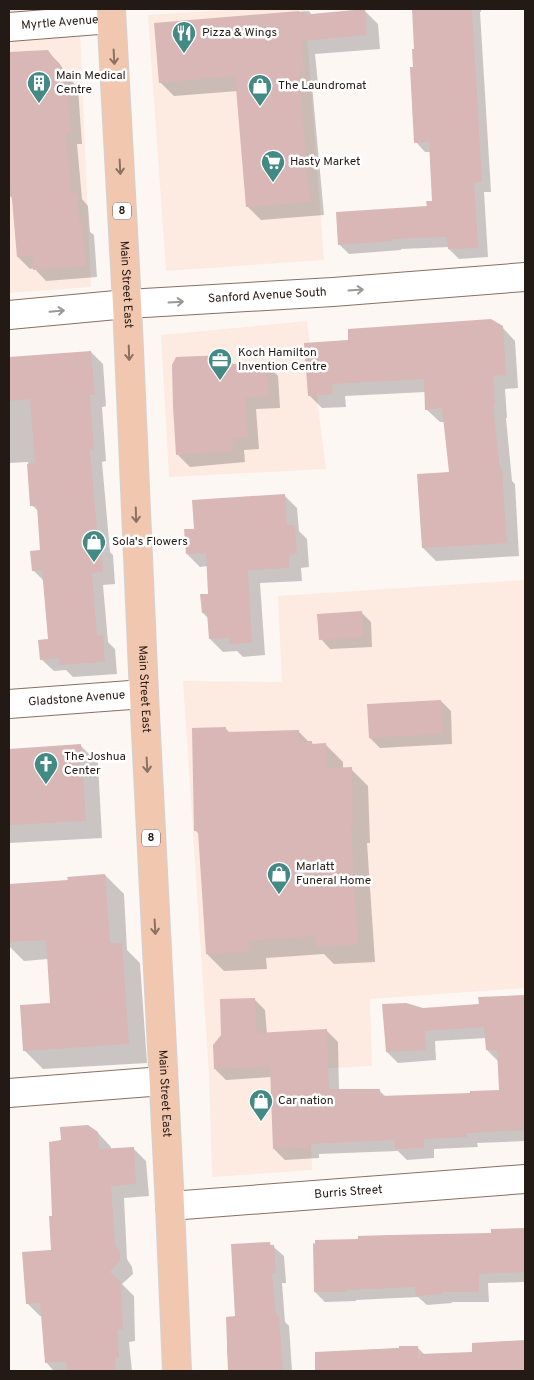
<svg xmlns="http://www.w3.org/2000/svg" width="534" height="1380" viewBox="0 0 534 1380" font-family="Overpass,sans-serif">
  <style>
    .commercial { fill: #fdeae1 }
    .shadow { fill: #0003 }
    .building { fill: #d8b7b6 }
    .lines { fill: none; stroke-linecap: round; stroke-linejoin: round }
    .minor-casing { stroke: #896f63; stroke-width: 30 }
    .major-casing { stroke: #d3d1d0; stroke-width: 30 }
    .minor { stroke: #fff; stroke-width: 28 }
    .major { stroke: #f1c8af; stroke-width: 28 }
    .oneway { stroke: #8a7162 }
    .oneway2 { stroke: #9c9896 }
    .labels { text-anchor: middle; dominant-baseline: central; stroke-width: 5; stroke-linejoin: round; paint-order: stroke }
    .shield { fill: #fff; stroke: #665f5b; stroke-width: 1 }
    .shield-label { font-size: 11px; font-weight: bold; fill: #241a15 }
    .street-label { font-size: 12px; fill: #241a15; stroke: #fff }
    .poi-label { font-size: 12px; fill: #241a15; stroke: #fff; text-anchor: start }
  </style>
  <rect width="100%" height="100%" fill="#fdf7f4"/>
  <!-- commercial -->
  <path class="commercial" d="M 9,9 L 79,9 L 91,287 L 9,293 Z
    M 240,9 L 305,9 L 324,260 L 166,271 L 148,15 Z
    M 307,321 L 326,469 L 169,477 L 161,335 Z
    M 525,580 L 525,988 L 370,999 L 372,1066 L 309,1069 L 312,1170 L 212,1177 L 209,1074 L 183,681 L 282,682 L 278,596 Z"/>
  <!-- shadow -->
  <path class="shadow" d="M 414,9 L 481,9 L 481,12 L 480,12 L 491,192 L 484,192 L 488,257 L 459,259 L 449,249 L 449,247 L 401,249 L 401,250 L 349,254 L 339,244 L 428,207 L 433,202 L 430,152 L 425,152 L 416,142 L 415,51 Z
    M 364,10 L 378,24 L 380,49 L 315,54 L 318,84 L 312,85 L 324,215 L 261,220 L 247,206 L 238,91 L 174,96 L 160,82 L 155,24 L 309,11 L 312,15 Z
    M 47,51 L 59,63 L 78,89 L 82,144 L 77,144 L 82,199 L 88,206 L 90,232 L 94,235 L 97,277 L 46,281 L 34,268 L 30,269 L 18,257 L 14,200 L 9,195 L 9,53 Z
    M 502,327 L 515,341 L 518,388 L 505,389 L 507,418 L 506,418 L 512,481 L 515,484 L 519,556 L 436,561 L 423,548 L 450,473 L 445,422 L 440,422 L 426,409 L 426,392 L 345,396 L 346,407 L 322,408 L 309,395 L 305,344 Z
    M 91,352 L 103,364 L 106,406 L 102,407 L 106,461 L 102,462 L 110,552 L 113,555 L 115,584 L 103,585 L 108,642 L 115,649 L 117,674 L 73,677 L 66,670 L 54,671 L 41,659 L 49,640 L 44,581 L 33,570 L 42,551 L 39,512 L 32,505 L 28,462 L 9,463 L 9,358 Z
    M 266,364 L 278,376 L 280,408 L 256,409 L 259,449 L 244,450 L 245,462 L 190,467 L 178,455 L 233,365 Z
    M 284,495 L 297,508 L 299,531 L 307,539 L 309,567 L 301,568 L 302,581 L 260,583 L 265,655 L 243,657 L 237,651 L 223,652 L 210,639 L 209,619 L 203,613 L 210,595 L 208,566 L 200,567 L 187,554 L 195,530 Z
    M 361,612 L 371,622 L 372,647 L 330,649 L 321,639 Z
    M 441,701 L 451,711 L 452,744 L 380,748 L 370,738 Z
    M 225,728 L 230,733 L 299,732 L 309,742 L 311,742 L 314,745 L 326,745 L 343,762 L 343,769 L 351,769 L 368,786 L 370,843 L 367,843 L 375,962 L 334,964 L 324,954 L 266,958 L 267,969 L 224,971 L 207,954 L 200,835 L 195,830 Z
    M 81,746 L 98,763 L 102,838 L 9,843 L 9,750 Z
    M 105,875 L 124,894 L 127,950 L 140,963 L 147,1063 L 43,1069 L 24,1050 L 51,1004 L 48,959 L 24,961 L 9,946 L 9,885 L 69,881 Z
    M 525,996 L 525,1141 L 477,1143 L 478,1147 L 434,1149 L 434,1158 L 407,1160 L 398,1151 L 319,1154 L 319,1158 L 285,1160 L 274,1149 L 271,1077 L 226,1080 L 215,1069 L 254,999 L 265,1010 L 267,1034 L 327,1031 L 338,1042 L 339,1090 L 379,1090 L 386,1097 L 472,1094 L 501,1091 L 498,1061 L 487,1050 L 486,1038 L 435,1041 L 436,1060 L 398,1063 L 387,1052 L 423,1009 L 480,1006 L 480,998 Z
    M 98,1133 L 111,1147 L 111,1150 L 133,1148 L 146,1161 L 149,1196 L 124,1198 L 127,1259 L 132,1267 L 133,1274 L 122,1284 L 134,1296 L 135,1341 L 129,1342 L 132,1371 L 53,1371 L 52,1369 L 46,1362 L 42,1316 L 40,1316 L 27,1303 L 52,1251 L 53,1217 Z
    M 525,1230 L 525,1282 L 488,1283 L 489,1302 L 452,1302 L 452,1303 L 427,1305 L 418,1297 L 356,1300 L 356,1301 L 325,1302 L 315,1292 L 492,1234 L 492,1231 Z
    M 269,1243 L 284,1256 L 286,1283 L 282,1283 L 285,1322 L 289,1326 L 292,1371 L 229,1371 L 227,1348 L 237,1317 Z
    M 417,1347 L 425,1355 L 525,1350 L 525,1371 L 317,1371 L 316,1353 Z"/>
  <!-- building -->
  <path class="building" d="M 365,9 L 367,35 L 302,41 L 304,71 L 299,71 L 310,202 L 246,207 L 235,76 L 159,83 L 154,23 L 299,11 L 300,15 Z
    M 412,9 L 472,9 L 482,182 L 474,183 L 478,248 L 448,249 L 447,237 L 392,239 L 392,241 L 338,245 L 336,212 L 427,206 L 426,201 L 432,201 L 429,142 L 414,143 L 410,67 L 413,67 L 412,49 L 414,49 Z
    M 48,50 L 66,76 L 71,133 L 66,133 L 71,193 L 77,193 L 79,222 L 82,222 L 86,266 L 33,270 L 32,256 L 17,257 L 11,188 L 9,188 L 9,52 Z
    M 491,319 L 503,326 L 506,375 L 493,376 L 495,405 L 493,405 L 500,469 L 502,469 L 507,543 L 422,548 L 417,474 L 449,472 L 442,408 L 425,410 L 424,379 L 332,384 L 333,394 L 308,396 L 304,343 L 348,340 L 348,329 Z
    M 91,351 L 95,395 L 90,395 L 94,450 L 90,450 L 98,542 L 101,542 L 103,572 L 92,573 L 97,636 L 103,635 L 105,662 L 59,665 L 59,658 L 40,660 L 38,640 L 48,639 L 42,570 L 32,571 L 30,551 L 40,550 L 37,506 L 30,506 L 27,464 L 35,463 L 30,399 L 9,401 L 9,357 Z
    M 224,355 L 233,364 L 267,363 L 269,396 L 245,398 L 248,437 L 233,439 L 233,451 L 176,455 L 173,406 L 172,365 L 176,357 Z
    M 285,494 L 287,525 L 295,525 L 297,554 L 289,555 L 289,568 L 248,570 L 252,643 L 229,644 L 229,638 L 209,639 L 207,613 L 202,613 L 200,594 L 208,594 L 206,553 L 186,554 L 184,529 L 194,529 L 192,500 Z
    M 362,611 L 363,637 L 319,640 L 317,614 Z
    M 441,700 L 443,734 L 369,738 L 367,704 Z
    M 226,727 L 226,732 L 299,730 L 299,741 L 312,741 L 312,744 L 326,743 L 327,768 L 352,767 L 353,826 L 351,826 L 358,945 L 316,947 L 315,936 L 249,941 L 250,952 L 206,954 L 198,831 L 194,831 L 192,728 Z
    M 81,744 L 86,821 L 9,825 L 9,749 Z
    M 105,874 L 110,943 L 122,943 L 129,1044 L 23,1051 L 20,1005 L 50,1003 L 46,940 L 9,942 L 9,884 L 68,880 L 67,877 Z
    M 525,995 L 525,1130 L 467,1133 L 467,1137 L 424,1139 L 424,1148 L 395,1149 L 394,1140 L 309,1144 L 309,1148 L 273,1149 L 270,1067 L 214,1069 L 213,1045 L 221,1035 L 220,999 L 255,998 L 257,1033 L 327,1029 L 329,1089 L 380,1089 L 380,1096 L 470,1093 L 470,1091 L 499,1090 L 497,1050 L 486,1050 L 484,1027 L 425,1031 L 426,1050 L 386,1052 L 382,1004 L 406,1003 L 423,1008 L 479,1004 L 478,997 Z
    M 88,1125 L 98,1132 L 99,1149 L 134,1147 L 136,1184 L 111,1186 L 115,1245 L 120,1253 L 120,1261 L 110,1272 L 121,1282 L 123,1329 L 117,1329 L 119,1357 L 115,1358 L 116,1371 L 67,1371 L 66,1361 L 45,1363 L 40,1303 L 26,1304 L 22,1252 L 51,1250 L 49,1216 L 52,1216 L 49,1142 L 61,1140 L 60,1127 Z
    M 525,1228 L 525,1272 L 479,1274 L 479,1292 L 442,1292 L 442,1294 L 416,1296 L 415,1287 L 346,1290 L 346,1292 L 314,1292 L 313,1243 L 315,1244 L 315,1240 L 358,1239 L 358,1236 L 390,1235 L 491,1233 L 491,1229 Z
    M 270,1242 L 270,1245 L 274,1245 L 276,1273 L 272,1274 L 276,1315 L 279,1315 L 283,1371 L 228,1371 L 226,1317 L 235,1316 L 231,1244 Z
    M 525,1340 L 525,1371 L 420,1371 L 420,1354 L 472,1352 L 472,1343 Z
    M 399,1346 L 418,1346 L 420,1371 L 315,1371 L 315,1352 L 399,1348 Z"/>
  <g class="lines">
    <!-- minor casing -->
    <g class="minor-casing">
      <g id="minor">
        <path id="s1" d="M 9,27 L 111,19"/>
        <path id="s2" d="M 9,315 L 127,304 L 333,292 L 525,277"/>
        <path id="s3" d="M 9,704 L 144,694"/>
        <path d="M 9,1093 L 163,1081"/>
        <path id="s4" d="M 170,1206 L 525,1179"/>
      </g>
    </g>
    <!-- major casing -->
    <g class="major-casing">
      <g id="major">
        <path id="s5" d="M 111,9 L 127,304 L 144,694 L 170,1206 L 177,1371"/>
      </g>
    </g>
    <!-- minor -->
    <use href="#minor" class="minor"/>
    <!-- major -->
    <use href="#major" class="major"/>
  </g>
  <!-- one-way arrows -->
  <defs><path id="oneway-shaft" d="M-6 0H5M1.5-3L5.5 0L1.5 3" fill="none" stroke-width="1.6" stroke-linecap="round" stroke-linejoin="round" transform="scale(1.25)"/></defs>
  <g class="oneway">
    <use href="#oneway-shaft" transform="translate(114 57) rotate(87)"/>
    <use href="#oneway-shaft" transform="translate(120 167) rotate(87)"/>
    <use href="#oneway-shaft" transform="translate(129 353) rotate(88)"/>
    <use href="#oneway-shaft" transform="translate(136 515) rotate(88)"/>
    <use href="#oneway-shaft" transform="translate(147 765) rotate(87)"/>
    <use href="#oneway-shaft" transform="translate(155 927) rotate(87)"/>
  </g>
  <g class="oneway2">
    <use href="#oneway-shaft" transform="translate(356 290) rotate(-4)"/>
    <use href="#oneway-shaft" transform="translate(176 302) rotate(-3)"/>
    <use href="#oneway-shaft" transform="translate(57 311) rotate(-5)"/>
  </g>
  <!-- icons -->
  <defs>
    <g id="restaurant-pin" transform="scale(1.25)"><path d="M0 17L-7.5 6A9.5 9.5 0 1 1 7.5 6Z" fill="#438a85" stroke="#fff"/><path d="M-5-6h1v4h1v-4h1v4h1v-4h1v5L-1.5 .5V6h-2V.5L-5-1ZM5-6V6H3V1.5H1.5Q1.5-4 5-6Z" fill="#fff"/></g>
    <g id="building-pin" transform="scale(1.25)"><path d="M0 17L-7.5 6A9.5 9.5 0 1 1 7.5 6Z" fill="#438a85" stroke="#fff"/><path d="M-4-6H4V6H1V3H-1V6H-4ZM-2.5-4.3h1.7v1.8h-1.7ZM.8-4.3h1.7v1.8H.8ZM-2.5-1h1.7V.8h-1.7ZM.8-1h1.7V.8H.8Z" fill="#fff"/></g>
    <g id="shop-pin" transform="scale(1.25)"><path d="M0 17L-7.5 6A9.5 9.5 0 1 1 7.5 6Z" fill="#438a85" stroke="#fff"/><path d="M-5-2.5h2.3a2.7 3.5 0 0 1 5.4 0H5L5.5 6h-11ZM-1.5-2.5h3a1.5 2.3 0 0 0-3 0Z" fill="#fff"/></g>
    <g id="supermarket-pin" transform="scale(1.25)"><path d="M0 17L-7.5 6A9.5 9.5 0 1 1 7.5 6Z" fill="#438a85" stroke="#fff"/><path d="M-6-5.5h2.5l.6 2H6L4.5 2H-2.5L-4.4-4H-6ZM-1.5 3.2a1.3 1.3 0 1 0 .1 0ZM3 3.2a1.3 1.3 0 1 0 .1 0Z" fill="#fff"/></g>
    <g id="office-pin" transform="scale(1.25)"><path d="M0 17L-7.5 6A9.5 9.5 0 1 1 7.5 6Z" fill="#438a85" stroke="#fff"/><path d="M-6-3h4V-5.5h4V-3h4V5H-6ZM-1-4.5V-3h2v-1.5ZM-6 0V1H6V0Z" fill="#fff"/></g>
    <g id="church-pin" transform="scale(1.25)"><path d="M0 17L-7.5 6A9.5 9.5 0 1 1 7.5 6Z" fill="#438a85" stroke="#fff"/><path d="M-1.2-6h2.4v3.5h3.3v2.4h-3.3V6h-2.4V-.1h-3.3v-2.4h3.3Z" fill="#fff"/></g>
  </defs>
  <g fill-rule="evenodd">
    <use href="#restaurant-pin" x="184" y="33"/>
    <use href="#building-pin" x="39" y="83"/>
    <use href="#shop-pin" x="260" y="86"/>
    <use href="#supermarket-pin" x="273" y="162"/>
    <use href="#office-pin" x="220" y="360"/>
    <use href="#shop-pin" x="94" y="542"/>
    <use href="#church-pin" x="46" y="764"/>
    <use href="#shop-pin" x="279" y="874"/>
    <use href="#shop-pin" x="261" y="1101"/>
  </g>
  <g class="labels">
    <!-- shield labels -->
    <g class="shield">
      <rect x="113" y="202.5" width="18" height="17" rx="4"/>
      <rect x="142" y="829.5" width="18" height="17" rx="4"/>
    </g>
    <g class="shield-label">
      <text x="122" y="211">8</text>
      <text x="151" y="838">8</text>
    </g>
    <!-- street labels -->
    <g class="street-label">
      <text stroke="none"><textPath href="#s1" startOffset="51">Myrtle Avenue</textPath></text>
      <text stroke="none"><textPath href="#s5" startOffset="276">Main Street East</textPath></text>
      <text stroke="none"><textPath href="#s2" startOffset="259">Sanford Avenue South</textPath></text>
      <text stroke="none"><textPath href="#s5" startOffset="681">Main Street East</textPath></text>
      <text stroke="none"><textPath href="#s3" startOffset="68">Gladstone Avenue</textPath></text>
      <text stroke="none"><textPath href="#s5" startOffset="1086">Main Street East</textPath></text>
      <text stroke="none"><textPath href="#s4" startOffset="179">Burris Street</textPath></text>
    </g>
    <!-- poi labels -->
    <g class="poi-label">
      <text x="202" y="33">Pizza &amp; Wings</text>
      <text x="56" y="76">Main Medical<tspan x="56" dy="14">Centre</tspan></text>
      <text x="278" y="86">The Laundromat</text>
      <text x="290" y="162">Hasty Market</text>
      <text x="238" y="353">Koch Hamilton<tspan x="238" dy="14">Invention Centre</tspan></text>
      <text x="112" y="542">Sola's Flowers</text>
      <text x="64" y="757">The Joshua<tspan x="64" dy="14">Center</tspan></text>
      <text x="296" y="867">Marlatt<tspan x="296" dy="14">Funeral Home</tspan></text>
      <text x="278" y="1101">Car nation</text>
    </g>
  </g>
  <!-- border -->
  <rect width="534" height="1380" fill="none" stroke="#241a15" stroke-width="20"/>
</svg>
